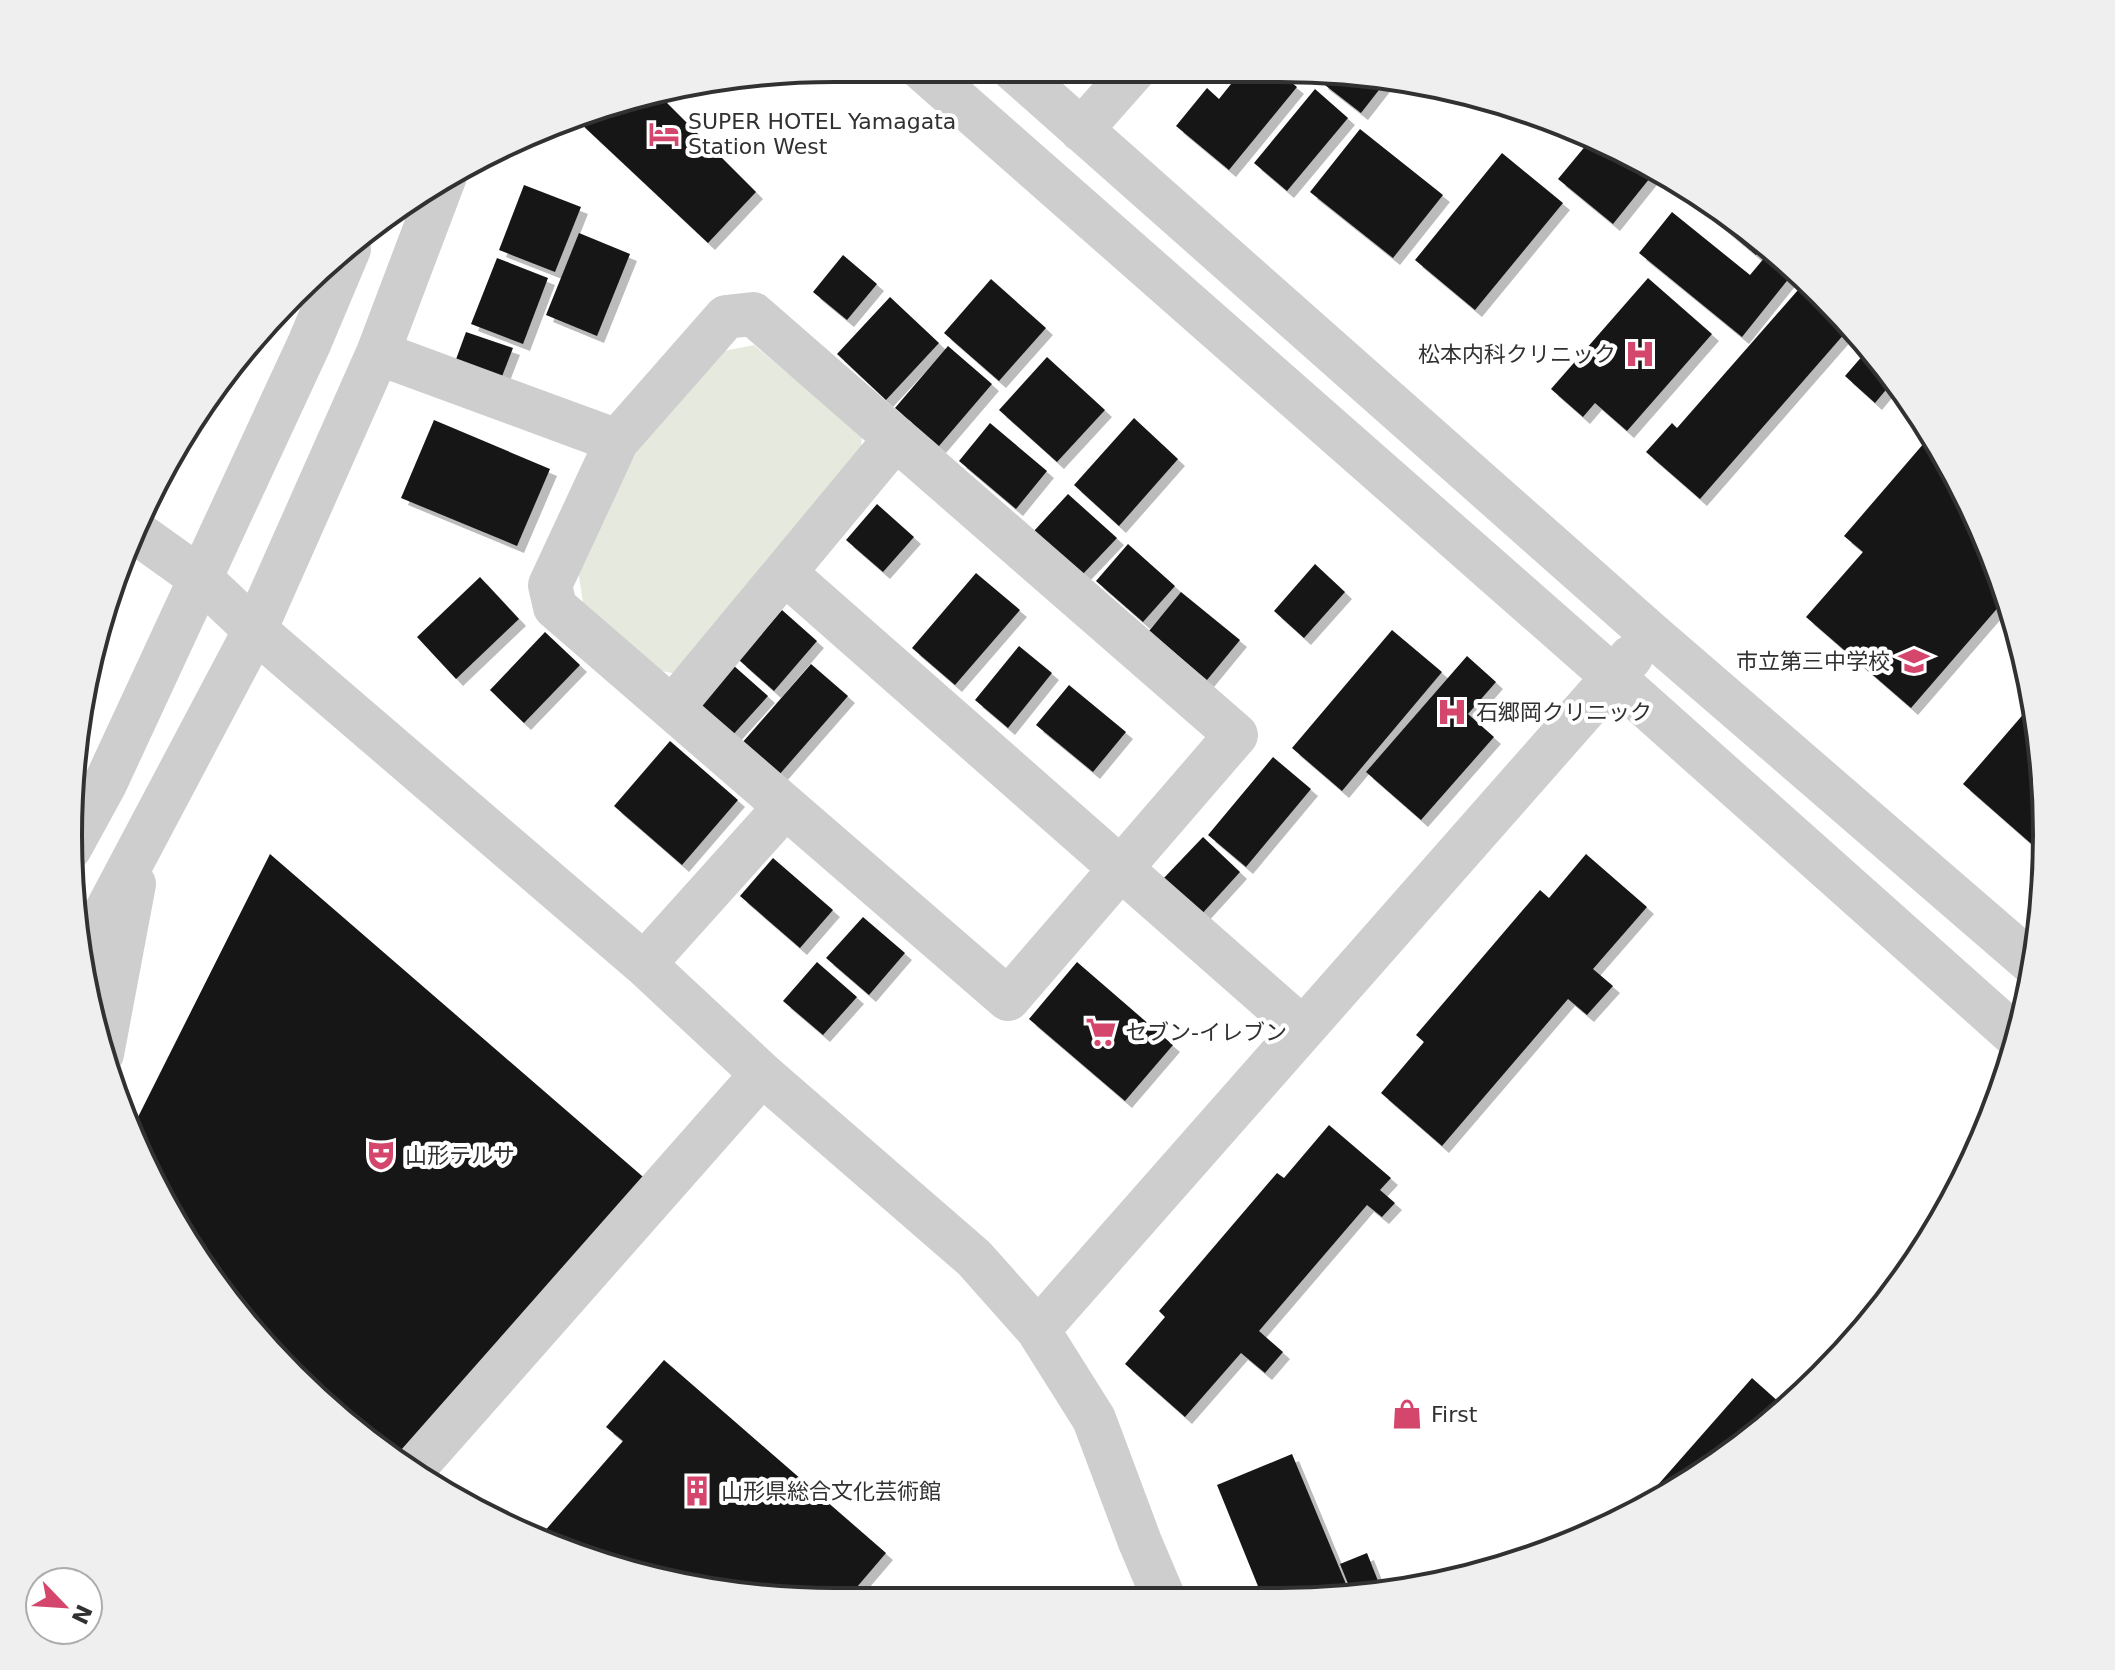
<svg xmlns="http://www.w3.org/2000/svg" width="2115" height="1670" viewBox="0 0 2115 1670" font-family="'DejaVu Sans','Noto Sans JP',sans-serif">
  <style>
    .green { fill: #e6e9dd }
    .building { fill: #181818; filter: url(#shadow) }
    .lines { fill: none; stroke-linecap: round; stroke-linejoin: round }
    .minor { stroke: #cecece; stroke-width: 44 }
    .labels { text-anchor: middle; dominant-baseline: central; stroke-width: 8; stroke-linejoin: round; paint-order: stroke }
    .poi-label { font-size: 22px; fill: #313131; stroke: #fff; text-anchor: start }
    .rim { fill: none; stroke: #313131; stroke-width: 4 }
  </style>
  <defs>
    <filter id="shadow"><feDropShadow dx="7" dy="7" stdDeviation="0" flood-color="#0004"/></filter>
  </defs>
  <rect width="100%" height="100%" fill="#fff"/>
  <!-- green -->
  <path class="green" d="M 754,345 L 862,436 L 860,463 L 683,675 L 656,670 L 584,609 L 578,570 L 637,451 L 724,351 Z"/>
  <!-- building -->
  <path class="building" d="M 1243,69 L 1275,69 L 1297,87 L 1229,170 L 1176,126 L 1207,88 L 1219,99 Z
    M 1331,70 L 1386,81 L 1361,113 L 1321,82 Z
    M 1315,89 L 1348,118 L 1287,191 L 1254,163 Z
    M 656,92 L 756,192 L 708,243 L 578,121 L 581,117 L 636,94 Z
    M 1360,129 L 1443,195 L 1393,258 L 1310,192 Z
    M 1592,138 L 1658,168 L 1613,224 L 1558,179 Z
    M 1502,153 L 1563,203 L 1475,310 L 1415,260 Z
    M 524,185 L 581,207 L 555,272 L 499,250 Z
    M 1715,208 L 1766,244 L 1756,255 L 1708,215 Z
    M 1672,212 L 1750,275 L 1765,257 L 1790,277 L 1742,337 L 1639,253 Z
    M 579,233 L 630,254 L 597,336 L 546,315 Z
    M 843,255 L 877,284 L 847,320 L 813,292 Z
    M 497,258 L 548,278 L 523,344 L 471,324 Z
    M 1648,278 L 1712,334 L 1627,431 L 1595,403 L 1583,417 L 1551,389 Z
    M 991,279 L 1046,328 L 999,381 L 944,333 Z
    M 1805,282 L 1846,332 L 1700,499 L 1646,452 L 1672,423 L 1677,428 Z
    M 890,297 L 939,343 L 886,400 L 837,354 Z
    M 466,332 L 513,348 L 501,379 L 455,362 Z
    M 948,346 L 992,384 L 939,446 L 895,408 Z
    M 1864,354 L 1890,385 L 1875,403 L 1845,376 Z
    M 1047,357 L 1105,410 L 1057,462 L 999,410 Z
    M 1134,418 L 1178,459 L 1119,526 L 1074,485 Z
    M 434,420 L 550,469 L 517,546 L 401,498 Z
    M 990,423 L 1047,471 L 1016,509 L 959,461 Z
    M 1931,435 L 1944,451 L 2008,596 L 1911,708 L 1806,617 L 1863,552 L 1844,536 Z
    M 1068,494 L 1117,538 L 1082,575 L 1034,531 Z
    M 877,504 L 914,537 L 883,572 L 846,540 Z
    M 1128,544 L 1175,586 L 1143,622 L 1096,581 Z
    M 1315,564 L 1345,592 L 1304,638 L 1274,611 Z
    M 976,573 L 1020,610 L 955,685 L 912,648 Z
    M 480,577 L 519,619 L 456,679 L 417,637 Z
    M 1181,592 L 1240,640 L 1207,680 L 1149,631 Z
    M 782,610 L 817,641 L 774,691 L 739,660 Z
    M 1392,630 L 1442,672 L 1342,791 L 1292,748 Z
    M 545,632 L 580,665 L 524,723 L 490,690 Z
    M 1019,646 L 1052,673 L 1008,728 L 975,700 Z
    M 1467,656 L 1496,682 L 1468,714 L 1494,737 L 1421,820 L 1366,772 Z
    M 811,664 L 848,696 L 779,775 L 742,743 Z
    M 733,665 L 768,696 L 730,738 L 696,706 Z
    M 1069,685 L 1126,732 L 1093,772 L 1036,725 Z
    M 2033,703 L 2040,734 L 2044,855 L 1963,784 Z
    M 670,741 L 738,800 L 682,865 L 614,806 Z
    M 1273,757 L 1311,789 L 1246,867 L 1208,835 Z
    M 1203,837 L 1240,872 L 1200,916 L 1162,880 Z
    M 270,854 L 649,1182 L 403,1468 L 259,1341 L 171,1219 L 133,1127 Z
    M 1586,854 L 1647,907 L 1593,969 L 1613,986 L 1587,1015 L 1568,999 L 1442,1146 L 1381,1093 L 1424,1042 L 1416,1035 L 1540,890 L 1549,898 Z
    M 773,858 L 833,910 L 800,948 L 740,896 Z
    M 863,917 L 905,953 L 869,995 L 826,958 Z
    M 817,962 L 857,997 L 823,1035 L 783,1001 Z
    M 1077,962 L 1173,1045 L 1125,1101 L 1029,1019 Z
    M 1329,1125 L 1391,1178 L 1380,1190 L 1395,1203 L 1382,1217 L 1367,1205 L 1259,1331 L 1283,1352 L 1265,1373 L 1241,1353 L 1185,1417 L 1125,1364 L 1165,1317 L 1159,1311 L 1277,1173 L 1284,1178 Z
    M 664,1360 L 886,1553 L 857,1587 L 874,1602 L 835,1602 L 686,1587 L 536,1541 L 623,1441 L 606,1427 Z
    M 1752,1378 L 1788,1410 L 1664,1499 L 1634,1512 Z
    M 1292,1454 L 1351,1596 L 1331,1600 L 1264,1601 L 1217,1485 Z
    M 1367,1553 L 1380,1586 L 1353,1596 L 1340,1564 Z"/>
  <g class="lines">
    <!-- minor -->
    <path class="minor" d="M 921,68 L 1612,676 L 2019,1039
      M 1013,69 L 1651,634 L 2032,963
      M 1081,130 L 1135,69
      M 378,353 L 617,441 L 550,585 L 555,607 L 1008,999 L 1236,735 L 753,314 L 726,317 L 617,441
      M 137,533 L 200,578 L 255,630 L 644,964 L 762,1074 L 974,1258 L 1038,1330 L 1094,1419 L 1140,1542 L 1165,1601
      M 786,574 L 1302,1028
      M 673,707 L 896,438
      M 70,848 L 105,784 L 309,344 L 349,249
      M 84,953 L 255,630 L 378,353 L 445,176
      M 644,964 L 785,807
      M 102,1054 L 134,884
      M 1038,1330 L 1631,657
      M 410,1473 L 762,1074"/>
  </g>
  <!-- icons -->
  <defs>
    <g id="hotel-bare" transform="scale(2.4)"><path d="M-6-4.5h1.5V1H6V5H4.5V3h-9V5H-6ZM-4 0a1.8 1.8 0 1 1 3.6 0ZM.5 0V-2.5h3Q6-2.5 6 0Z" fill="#d4466b" stroke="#fff" stroke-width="2.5" paint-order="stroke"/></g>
    <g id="hospital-bare" transform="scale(2.4)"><path d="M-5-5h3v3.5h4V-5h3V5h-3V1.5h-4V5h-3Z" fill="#d4466b" stroke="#fff" stroke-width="2.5" paint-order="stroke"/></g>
    <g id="school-bare" transform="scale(2.4)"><path d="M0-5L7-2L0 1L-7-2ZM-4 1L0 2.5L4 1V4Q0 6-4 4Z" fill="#d4466b" stroke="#fff" stroke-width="2.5" paint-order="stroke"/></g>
    <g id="supermarket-bare" transform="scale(2.4)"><path d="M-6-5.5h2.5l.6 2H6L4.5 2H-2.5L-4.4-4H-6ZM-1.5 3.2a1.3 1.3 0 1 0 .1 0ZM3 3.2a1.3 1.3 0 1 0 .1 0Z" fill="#d4466b" stroke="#fff" stroke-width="2.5" paint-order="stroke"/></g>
    <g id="theatre-bare" transform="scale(2.4)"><path d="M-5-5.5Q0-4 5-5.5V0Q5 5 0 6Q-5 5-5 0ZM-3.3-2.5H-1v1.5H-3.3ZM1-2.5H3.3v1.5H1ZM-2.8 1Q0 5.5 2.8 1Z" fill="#d4466b" stroke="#fff" stroke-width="2.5" paint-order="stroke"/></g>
    <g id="shop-bare" transform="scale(2.4)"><path d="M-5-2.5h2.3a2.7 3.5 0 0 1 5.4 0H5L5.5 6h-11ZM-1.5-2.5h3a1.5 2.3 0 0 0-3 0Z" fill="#d4466b" stroke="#fff" stroke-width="2.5" paint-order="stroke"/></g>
    <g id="building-bare" transform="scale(2.4)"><path d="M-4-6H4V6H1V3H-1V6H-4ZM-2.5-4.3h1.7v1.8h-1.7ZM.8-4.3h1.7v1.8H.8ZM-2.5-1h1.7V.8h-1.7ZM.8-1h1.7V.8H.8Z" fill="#d4466b" stroke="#fff" stroke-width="2.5" paint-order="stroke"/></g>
  </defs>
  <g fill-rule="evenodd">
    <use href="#hotel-bare" x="664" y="134"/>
    <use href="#hospital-bare" x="1640" y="354"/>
    <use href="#school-bare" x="1914" y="661"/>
    <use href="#hospital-bare" x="1452" y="712"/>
    <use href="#supermarket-bare" x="1101" y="1032"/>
    <use href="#theatre-bare" x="381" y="1155"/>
    <use href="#shop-bare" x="1407" y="1414"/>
    <use href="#building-bare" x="697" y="1491"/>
  </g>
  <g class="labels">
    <!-- poi labels -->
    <g class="poi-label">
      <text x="688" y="121">SUPER HOTEL Yamagata<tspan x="688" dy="25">Station West</tspan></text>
      <text x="1616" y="354" text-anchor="end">松本内科クリニック</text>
      <text x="1890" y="661" text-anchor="end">市立第三中学校</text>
      <text x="1476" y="712">石郷岡クリニック</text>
      <text x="1125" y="1032">セブン-イレブン</text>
      <text x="405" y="1155">山形テルサ</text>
      <text x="1431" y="1414">First</text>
      <text x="721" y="1491">山形県総合文化芸術館</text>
    </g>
  </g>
  <!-- crop -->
  <path d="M0 0H2115V1670H0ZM835 82H1280A753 753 0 0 1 2033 835V835A753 753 0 0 1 1280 1588H835A753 753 0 0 1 82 835V835A753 753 0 0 1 835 82Z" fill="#efefef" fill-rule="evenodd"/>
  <path class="rim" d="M835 82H1280A753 753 0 0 1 2033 835V835A753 753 0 0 1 1280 1588H835A753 753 0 0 1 82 835V835A753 753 0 0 1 835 82Z"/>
  <!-- north arrow -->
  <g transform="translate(64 1606) rotate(115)"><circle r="38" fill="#ffffff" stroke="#adadad" stroke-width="2"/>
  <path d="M0-6L14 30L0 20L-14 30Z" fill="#d4466b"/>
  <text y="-12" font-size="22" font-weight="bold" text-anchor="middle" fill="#313131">N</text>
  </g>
</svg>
